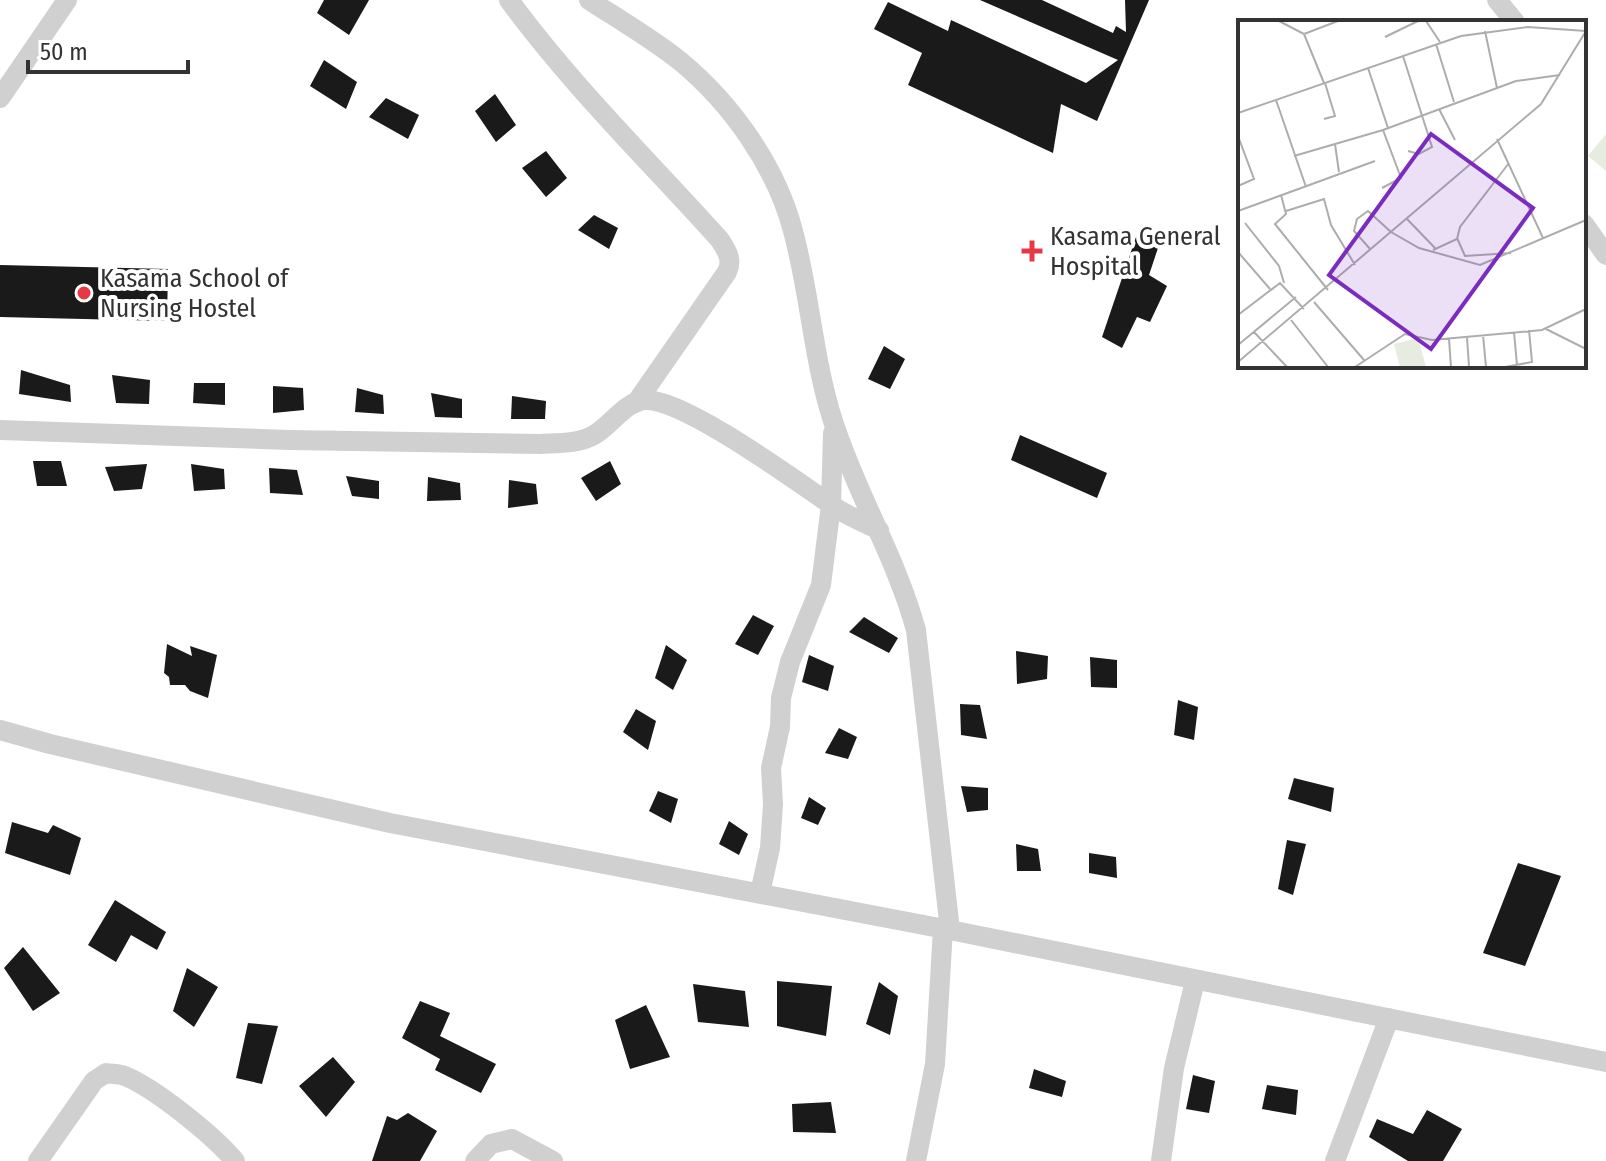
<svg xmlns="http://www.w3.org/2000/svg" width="1606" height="1161" viewBox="0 0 1606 1161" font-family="'Fira Sans Condensed',sans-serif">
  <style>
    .green { fill: #e6ecdf }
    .building { fill: #1a1a1a }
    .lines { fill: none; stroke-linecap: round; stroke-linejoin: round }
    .minor { stroke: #d0d0d0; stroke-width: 20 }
    .poi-dot { fill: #e63946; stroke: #fff; stroke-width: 3 }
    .labels { text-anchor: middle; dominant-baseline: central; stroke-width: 8; stroke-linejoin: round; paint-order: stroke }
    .poi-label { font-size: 26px; fill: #333; stroke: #fff; text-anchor: start }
    .inset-road { fill: none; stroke: #adadad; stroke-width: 2 }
    .view { fill: #7b2cbf; fill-opacity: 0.15; stroke: #7b2cbf; stroke-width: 4 }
    .inset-edge { fill: none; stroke: #333; stroke-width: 4 }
  </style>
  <rect width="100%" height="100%" fill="#fff"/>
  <!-- green -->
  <path class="green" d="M 1606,134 L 1606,171 L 1588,156 Z"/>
  <!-- building -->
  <path class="building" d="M 324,0 L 369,0 L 349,35 L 317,13 Z
    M 980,0 L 1042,0 L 1113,33 L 1116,26 L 1126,32 L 1125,0 L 1149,0 L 1097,121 L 1061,104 L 1053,153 L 908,85 L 922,53 L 874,29 L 888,2 L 948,31 L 951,20 L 1086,83 L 1118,60 Z
    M 324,60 L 357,82 L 346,109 L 310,86 Z
    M 495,94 L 516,125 L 496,142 L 475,111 Z
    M 386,98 L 419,115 L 408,139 L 369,117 Z
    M 546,151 L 567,178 L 546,197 L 522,168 Z
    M 594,215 L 618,228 L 609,249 L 578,230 Z
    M 1137,234 L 1159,245 L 1149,275 L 1167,286 L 1150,322 L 1137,317 L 1122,348 L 1102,337 Z
    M 0,265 L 168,269 L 167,321 L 0,317 Z
    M 884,346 L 905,359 L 890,389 L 868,379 Z
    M 21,370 L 70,385 L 71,402 L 19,394 Z
    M 112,375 L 150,380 L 149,404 L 116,403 Z
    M 194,383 L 225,383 L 225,405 L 193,403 Z
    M 273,386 L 303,388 L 304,410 L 273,413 Z
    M 357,388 L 383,395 L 384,414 L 355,412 Z
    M 431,393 L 462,399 L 462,418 L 435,417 Z
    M 512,396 L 546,401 L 545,419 L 511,419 Z
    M 1020,435 L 1107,473 L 1097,498 L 1011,460 Z
    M 33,461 L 61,461 L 67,486 L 37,486 Z
    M 610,461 L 621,484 L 596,501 L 581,478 Z
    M 147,464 L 142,489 L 114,491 L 105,467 Z
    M 191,464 L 224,469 L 225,489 L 194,491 Z
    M 269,468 L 297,470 L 303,495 L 270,493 Z
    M 346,476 L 379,481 L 379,499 L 352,496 Z
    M 428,477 L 460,483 L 461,500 L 427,501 Z
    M 509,480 L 536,484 L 538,504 L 508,508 Z
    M 753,615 L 774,626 L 758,655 L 735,644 Z
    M 864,617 L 898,638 L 889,653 L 849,632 Z
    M 167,644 L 192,656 L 190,646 L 217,655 L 208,698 L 190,691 L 185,685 L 170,685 L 169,677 L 164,673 Z
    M 666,645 L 687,660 L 673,690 L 655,678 Z
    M 1016,651 L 1048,656 L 1047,679 L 1017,684 Z
    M 809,655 L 834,666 L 828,691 L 802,682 Z
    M 1090,657 L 1117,660 L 1117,688 L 1091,687 Z
    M 1178,700 L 1198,707 L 1194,740 L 1174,735 Z
    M 960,704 L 980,705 L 987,739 L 961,735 Z
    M 636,709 L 656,721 L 648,750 L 623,732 Z
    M 839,728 L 857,737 L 848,759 L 825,753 Z
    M 1294,778 L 1334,788 L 1331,812 L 1288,799 Z
    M 961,786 L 988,788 L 988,810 L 967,812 Z
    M 658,791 L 678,799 L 671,823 L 649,811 Z
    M 809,797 L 826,808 L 818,825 L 801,818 Z
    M 729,821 L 748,834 L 739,855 L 719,844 Z
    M 12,822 L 48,833 L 53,825 L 81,838 L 70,875 L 5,853 Z
    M 1287,840 L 1306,844 L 1293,895 L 1278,889 Z
    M 1016,844 L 1038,849 L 1041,871 L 1017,871 Z
    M 1089,853 L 1116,857 L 1117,878 L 1089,873 Z
    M 1518,863 L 1561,876 L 1525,966 L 1483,953 Z
    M 115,900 L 166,932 L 157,950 L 131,935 L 116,962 L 88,945 Z
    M 23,947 L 60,993 L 33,1011 L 4,968 Z
    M 187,968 L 218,987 L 194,1027 L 173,1011 Z
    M 777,981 L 832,986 L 826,1036 L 777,1026 Z
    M 879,982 L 898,996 L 890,1035 L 866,1024 Z
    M 693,984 L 745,991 L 749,1027 L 698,1022 Z
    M 420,1001 L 450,1013 L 440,1036 L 496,1064 L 481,1093 L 435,1070 L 440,1059 L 402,1038 Z
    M 646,1005 L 670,1057 L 630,1069 L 615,1020 Z
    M 248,1023 L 278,1026 L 262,1084 L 236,1078 Z
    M 333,1057 L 355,1082 L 326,1117 L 299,1086 Z
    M 1034,1069 L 1066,1081 L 1062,1097 L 1029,1088 Z
    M 1193,1075 L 1215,1081 L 1209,1113 L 1186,1109 Z
    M 1267,1085 L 1298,1090 L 1296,1115 L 1262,1109 Z
    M 831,1102 L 836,1133 L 793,1132 L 792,1104 Z
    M 1427,1110 L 1462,1129 L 1443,1161 L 1408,1161 L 1369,1137 L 1377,1119 L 1413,1134 Z
    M 408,1113 L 437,1131 L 420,1161 L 372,1161 L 387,1116 L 397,1120 Z"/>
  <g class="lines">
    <!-- minor -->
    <path class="minor" d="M 509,0 C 572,86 649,161 720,240 C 727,251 733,260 727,272 L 636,403
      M 589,0 C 620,20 651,38 680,61 C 731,103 776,166 793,231 C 810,293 813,359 833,421 C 856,493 896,557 916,630 L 950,930
      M 1497,0 L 1515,22
      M 0,98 L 67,0
      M 1584,224 L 1606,255
      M 0,430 L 289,440 L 540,444 C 558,443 578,444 594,435 C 610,426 625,402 644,400 C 682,397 796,481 830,504 C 845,515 863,522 879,530
      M 0,730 L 50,744 L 390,823 L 950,930 L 1606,1062
      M 760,893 L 770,848 L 773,804 L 771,768 L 780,727 L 781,698 L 790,662 L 821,585 L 831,505 L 833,433
      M 38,1161 L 94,1081 L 106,1073 C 112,1074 120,1074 125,1076 C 156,1089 213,1135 235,1161
      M 475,1161 L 491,1144 L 512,1139 L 553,1161
      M 916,1161 L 935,1064 L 943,929
      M 1161,1161 L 1174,1068 L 1195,981
      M 1335,1161 L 1389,1018"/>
  </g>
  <!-- markers -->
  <g class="poi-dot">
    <path d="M1028 239h8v8h8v8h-8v8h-8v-8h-8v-8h8z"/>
    <circle cx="84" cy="293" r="8"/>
  </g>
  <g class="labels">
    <!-- poi labels -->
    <g class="poi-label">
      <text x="1050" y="236">Kasama General<tspan x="1050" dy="30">Hospital</tspan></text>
      <text x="100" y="278">Kasama School of<tspan x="100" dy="30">Nursing Hostel</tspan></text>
    </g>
  </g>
  <!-- overview -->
  <g transform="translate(1238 20)">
    <rect width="348" height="348" fill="#fff"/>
    <path d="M 180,318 L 188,347 L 162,347 L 156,324 Z" fill="#e6ecdf"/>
    <path class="inset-road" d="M 41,1 L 66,14 L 86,63M 188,1 L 202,22M 247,11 L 259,68M 66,14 L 100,1M 147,17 L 180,1M 198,24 L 216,82M 165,36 L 194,127 L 181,134 L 170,131M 130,48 L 150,108M 38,80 L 68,167M 201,89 L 217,120M 0,93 L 223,16 L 290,7 L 348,11M 86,99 L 97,96 L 87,63M 0,116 L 16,159 L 0,166M 259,119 L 305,218M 97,124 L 101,152M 56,136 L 145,110 L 278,61 L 322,55M 144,168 L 163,158 L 145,110M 43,175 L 48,194 L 37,204 L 90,270M 0,191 L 137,141M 48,191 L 86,179 L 93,205 L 117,245M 168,198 L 197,228M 7,203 L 41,246 L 46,263M 153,212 L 181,228 L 242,245 L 348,200M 219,218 L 227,236 L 273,233M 133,230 L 116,211 L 119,199 L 130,191 L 153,212M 195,230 L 219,219 L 222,207 L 271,143M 0,232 L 32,269M 76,282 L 126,340M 0,295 L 42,263 L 66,289M 53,300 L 90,347M 308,309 L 348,329M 16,312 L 49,347M 276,312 L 279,345M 245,315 L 248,347M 229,317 L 231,347M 211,319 L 213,347M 0,325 L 58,277M 0,342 L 303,84 L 348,11M 117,347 L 167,314 L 194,320 L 304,310 L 348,289M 267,347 L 294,342 L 291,310"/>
    <path class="view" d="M 193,114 L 295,188 L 193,329 L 91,255 Z"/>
    <rect width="348" height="348" class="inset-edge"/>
  </g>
  <!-- scale -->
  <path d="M28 60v12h160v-12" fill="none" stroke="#333333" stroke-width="4"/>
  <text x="40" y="60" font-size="24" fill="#333333" stroke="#ffffff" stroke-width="6" paint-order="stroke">50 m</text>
</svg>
